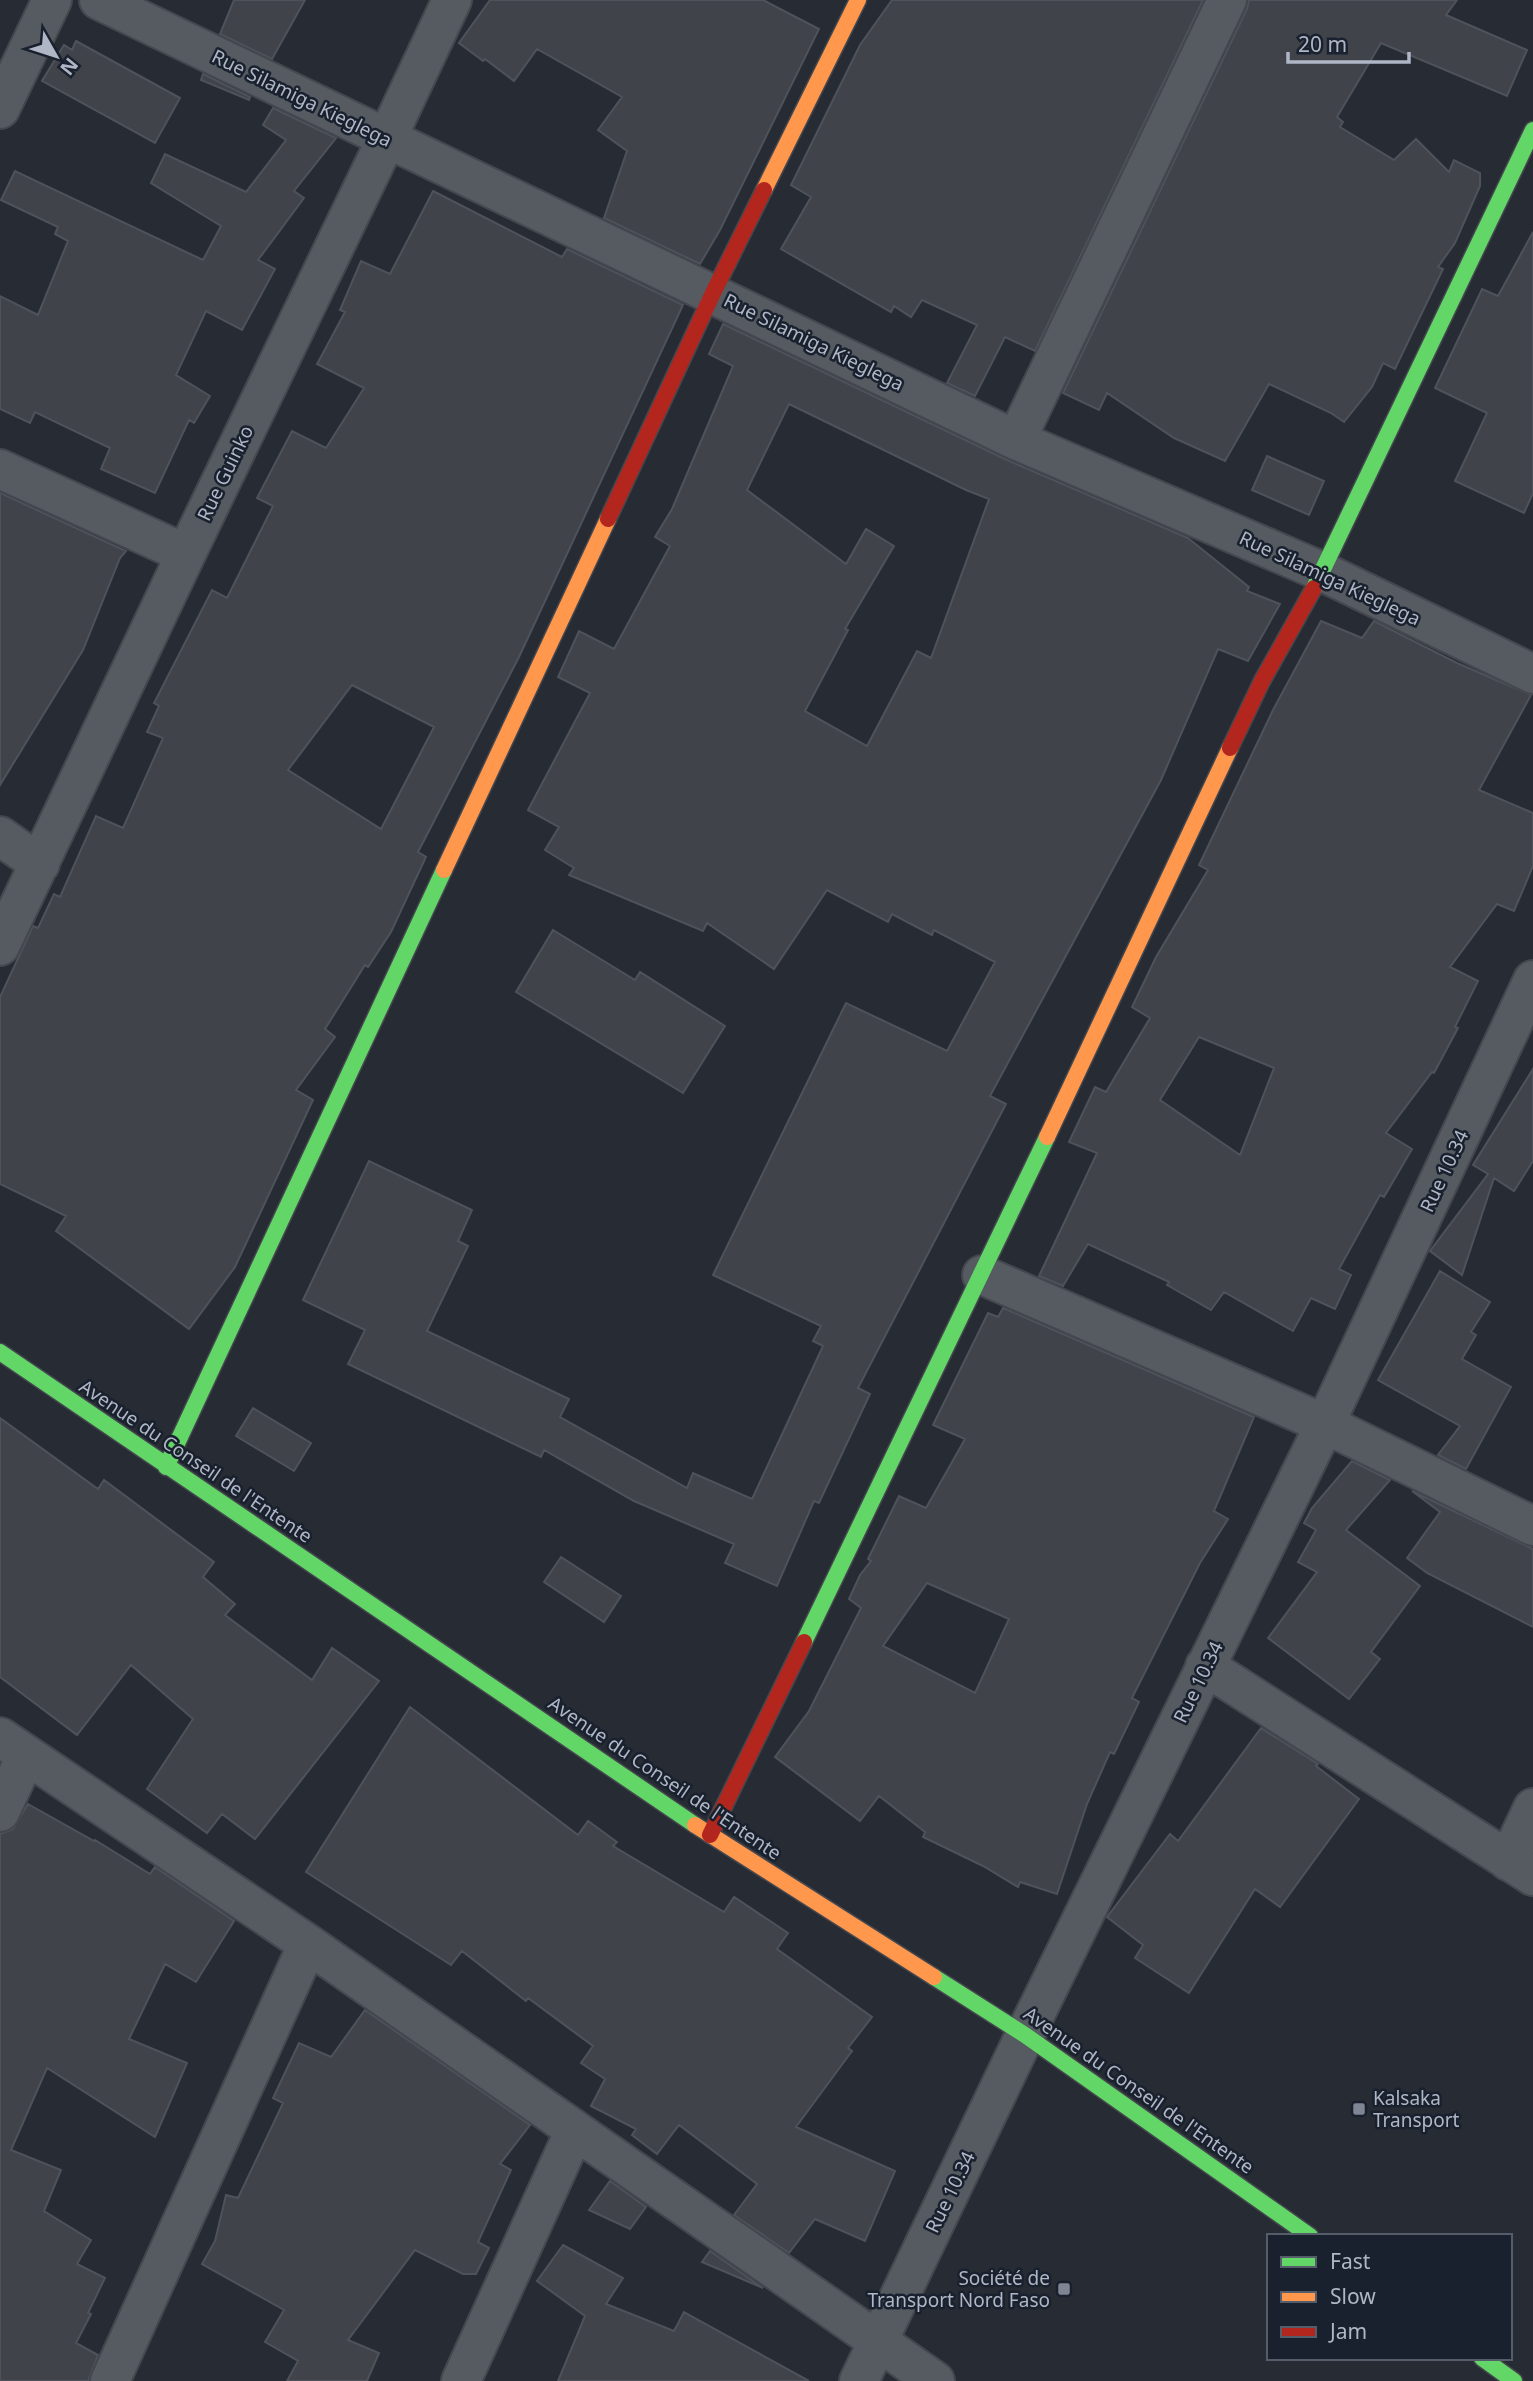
<svg xmlns="http://www.w3.org/2000/svg" width="1533" height="2381" viewBox="0 0 1533 2381" font-family="'Noto Sans',sans-serif">
  <style>
    .building { fill: #40434a; stroke: #4e535b; stroke-width: 2; fill-rule: evenodd }
    .lines { fill: none; stroke-linecap: round; stroke-linejoin: round }
    .street-casing { stroke: #44474e; stroke-width: 42 }
    .fast-casing { stroke: #44474e; stroke-width: 19 }
    .slow-casing { stroke: #44474e; stroke-width: 19 }
    .jam-casing { stroke: #44474e; stroke-width: 19 }
    .street { stroke: #565a61; stroke-width: 38 }
    .fast { stroke: #63d668; stroke-width: 16 }
    .slow { stroke: #ff974d; stroke-width: 16 }
    .jam { stroke: #b3261e; stroke-width: 16 }
    .poi-dot { fill: #7f8592; stroke: #1a212e; stroke-width: 2.5 }
    .labels { text-anchor: middle; dominant-baseline: central; stroke-width: 5; stroke-linejoin: round; paint-order: stroke }
    .street-label { font-size: 19px; fill: #afb6c5; stroke: #1a212e }
    .poi-label { font-size: 19px; fill: #afb6c5; stroke: #1a212e; text-anchor: start }
  </style>
  <rect width="100%" height="100%" fill="#272b33"/>
  <!-- building -->
  <path class="building" d="M 234,0 L 305,0 L 272,59 L 220,34 Z
    M 490,0 L 763,0 L 819,29 L 720,230 L 700,264 L 604,218 L 627,151 L 598,130 L 622,97 L 537,49 L 514,81 L 485,59 L 483,61 L 459,43 Z
    M 892,0 L 1203,0 L 1035,351 L 1005,337 L 975,396 L 947,383 L 977,325 L 922,300 L 911,317 L 894,306 L 891,312 L 781,249 L 811,197 L 791,185 L 860,45 Z
    M 1249,0 L 1457,0 L 1446,15 L 1527,50 L 1507,96 L 1381,43 L 1337,117 L 1343,122 L 1340,127 L 1394,160 L 1416,139 L 1449,172 L 1454,160 L 1480,173 L 1480,186 L 1455,243 L 1438,267 L 1443,269 L 1395,369 L 1383,363 L 1372,387 L 1344,422 L 1331,413 L 1269,384 L 1225,461 L 1174,438 L 1107,393 L 1099,410 L 1063,393 L 1247,9 Z
    M 76,41 L 180,98 L 155,143 L 42,81 L 64,45 L 72,50 Z
    M 203,74 L 250,97 L 249,100 L 201,80 Z
    M 273,108 L 336,138 L 294,191 L 304,198 L 258,260 L 275,269 L 242,330 L 206,311 L 176,375 L 210,396 L 194,423 L 189,420 L 155,493 L 101,469 L 110,448 L 35,412 L 30,423 L 0,409 L 0,296 L 38,315 L 68,241 L 55,234 L 58,227 L 1,200 L 15,171 L 203,260 L 221,226 L 151,183 L 165,154 L 246,192 L 286,140 L 263,125 Z
    M 433,191 L 562,257 L 567,249 L 683,305 L 519,657 L 418,852 L 426,857 L 391,932 L 368,967 L 365,965 L 325,1029 L 335,1037 L 296,1090 L 313,1100 L 235,1267 L 189,1329 L 56,1231 L 66,1216 L 0,1184 L 0,997 L 33,926 L 38,928 L 54,894 L 60,897 L 96,816 L 123,828 L 163,738 L 147,732 L 159,706 L 154,703 L 212,590 L 227,598 L 273,506 L 257,498 L 292,431 L 326,448 L 364,388 L 317,364 L 345,312 L 340,310 L 361,261 L 390,274 ZM 352,685 L 434,727 L 381,829 L 288,770 Z
    M 1533,232 L 1533,493 L 1524,513 L 1455,481 L 1487,413 L 1435,388 L 1482,289 L 1498,296 Z
    M 723,324 L 1007,460 L 1188,538 L 1249,587 L 1247,591 L 1280,604 L 1248,661 L 1218,649 L 1161,780 L 990,1096 L 1006,1104 L 858,1388 L 870,1394 L 819,1503 L 814,1501 L 777,1586 L 725,1563 L 734,1544 L 634,1501 L 544,1450 L 541,1457 L 348,1364 L 365,1330 L 303,1300 L 369,1161 L 472,1210 L 458,1241 L 468,1246 L 427,1331 L 569,1399 L 560,1417 L 687,1488 L 693,1473 L 752,1499 L 823,1346 L 813,1341 L 821,1326 L 713,1275 L 846,1003 L 947,1051 L 995,962 L 934,930 L 932,935 L 892,914 L 888,922 L 827,890 L 774,969 L 707,923 L 703,931 L 569,875 L 574,868 L 545,850 L 559,827 L 528,810 L 590,693 L 558,677 L 579,631 L 614,649 L 670,546 L 655,537 L 672,509 L 733,366 L 709,354 ZM 789,404 L 966,490 L 989,499 L 931,658 L 917,651 L 867,746 L 805,711 L 848,630 L 845,629 L 894,546 L 866,529 L 846,564 L 747,490 Z
    M 1267,456 L 1324,481 L 1309,515 L 1252,490 Z
    M 0,493 L 126,551 L 120,558 L 83,650 L 0,785 Z
    M 1321,621 L 1362,638 L 1374,621 L 1457,663 L 1531,695 L 1479,790 L 1533,813 L 1533,866 L 1514,911 L 1497,904 L 1450,967 L 1478,981 L 1455,1027 L 1458,1028 L 1434,1073 L 1432,1072 L 1386,1133 L 1412,1149 L 1384,1197 L 1380,1195 L 1339,1269 L 1351,1275 L 1335,1309 L 1311,1298 L 1293,1331 L 1224,1292 L 1211,1310 L 1167,1285 L 1169,1282 L 1088,1244 L 1063,1286 L 1039,1276 L 1097,1153 L 1069,1142 L 1095,1087 L 1106,1092 L 1150,1018 L 1132,1007 L 1156,957 L 1208,870 L 1199,865 L 1273,710 ZM 1199,1037 L 1274,1068 L 1240,1155 L 1160,1100 Z
    M 553,930 L 635,980 L 640,972 L 725,1026 L 683,1093 L 516,992 Z
    M 1533,1069 L 1533,1161 L 1514,1191 L 1494,1178 L 1462,1275 L 1430,1251 L 1488,1174 L 1473,1165 Z
    M 1440,1271 L 1490,1302 L 1471,1332 L 1476,1335 L 1462,1359 L 1511,1387 L 1466,1469 L 1438,1455 L 1460,1426 L 1378,1380 Z
    M 1003,1308 L 1254,1417 L 1214,1511 L 1228,1519 L 1200,1563 L 1132,1698 L 1139,1702 L 1114,1754 L 1110,1752 L 1087,1804 L 1057,1894 L 1020,1882 L 1018,1887 L 983,1866 L 923,1837 L 925,1832 L 879,1796 L 860,1821 L 775,1757 L 809,1711 L 861,1608 L 849,1599 L 860,1575 L 871,1561 L 868,1559 L 899,1496 L 926,1508 L 965,1439 L 933,1425 L 988,1313 L 998,1317 ZM 927,1583 L 1009,1619 L 975,1693 L 883,1646 Z
    M 253,1408 L 311,1443 L 294,1471 L 236,1436 Z
    M 0,1418 L 98,1489 L 104,1480 L 214,1562 L 203,1577 L 235,1604 L 225,1615 L 312,1680 L 332,1648 L 379,1681 L 255,1839 L 222,1814 L 207,1833 L 147,1789 L 193,1719 L 131,1665 L 77,1735 L 0,1677 Z
    M 1352,1461 L 1390,1480 L 1346,1530 L 1420,1586 L 1371,1652 L 1380,1659 L 1349,1699 L 1268,1638 L 1317,1572 L 1298,1562 L 1316,1530 L 1304,1523 L 1312,1508 Z
    M 1412,1491 L 1533,1549 L 1533,1627 L 1427,1573 L 1407,1558 L 1440,1512 Z
    M 561,1557 L 621,1596 L 604,1622 L 544,1582 Z
    M 410,1707 L 578,1835 L 588,1821 L 617,1842 L 613,1846 L 724,1912 L 734,1897 L 788,1933 L 777,1949 L 872,2017 L 848,2048 L 852,2051 L 796,2127 L 895,2171 L 865,2241 L 815,2219 L 789,2253 L 734,2215 L 757,2184 L 679,2125 L 657,2154 L 632,2135 L 636,2129 L 591,2106 L 605,2079 L 581,2063 L 593,2046 L 528,1998 L 526,2001 L 462,1951 L 451,1965 L 306,1872 Z
    M 1261,1728 L 1318,1764 L 1316,1766 L 1359,1799 L 1280,1907 L 1255,1889 L 1189,1993 L 1135,1958 L 1143,1945 L 1107,1917 L 1170,1834 L 1178,1841 Z
    M 28,1804 L 94,1841 L 95,1840 L 150,1874 L 155,1867 L 234,1921 L 196,1982 L 165,1964 L 129,2039 L 187,2063 L 155,2137 L 47,2068 L 11,2150 L 61,2170 L 44,2211 L 91,2240 L 77,2264 L 105,2278 L 88,2313 L 91,2314 L 76,2343 L 98,2355 L 88,2381 L 0,2381 L 0,1834 L 13,1829 Z
    M 365,2010 L 530,2125 L 500,2164 L 511,2170 L 478,2242 L 489,2248 L 476,2274 L 463,2274 L 415,2250 L 348,2340 L 379,2353 L 367,2381 L 287,2381 L 298,2361 L 265,2342 L 284,2310 L 202,2264 L 215,2241 L 226,2195 L 238,2198 L 283,2103 L 273,2098 L 299,2043 L 331,2057 Z
    M 610,2181 L 646,2207 L 630,2229 L 589,2210 Z
    M 563,2245 L 623,2278 L 606,2304 L 674,2331 L 684,2312 L 809,2381 L 558,2381 L 585,2316 L 537,2281 Z
    M 710,2251 L 763,2288 L 702,2262 Z"/>
  <g class="lines">
    <!-- street casing -->
    <g class="street-casing">
      <path id="street" d="M 99,0 L 1016,440 L 1323,572 L 1533,674
        M 0,109 L 52,0
        M 1016,440 L 1227,0
        M 0,469 L 186,554
        M 0,836 L 40,864
        M 0,946 L 186,554 L 387,138 L 452,0
        M 982,1275 L 1325,1424 L 1533,1526
        M 1205,1666 L 1533,1876
        M 0,1737 L 308,1944 L 935,2381
        M 0,1812 L 26,1756
        M 1508,1861 L 1533,1808
        M 110,2381 L 308,1944
        M 461,2381 L 575,2130
        M 859,2381 L 1025,2035 L 1325,1424 L 1533,980"/>
    </g>
    <!-- fast casing -->
    <g class="fast-casing">
      <path id="fast" d="M 1314,588 L 1533,130
        M 0,1352 L 695,1825
        M 166,1467 L 444,870
        M 804,1642 L 1047,1137
        M 934,1977 L 1025,2035 L 1310,2236
        M 1482,2358 L 1514,2381"/>
    </g>
    <!-- slow casing -->
    <g class="slow-casing">
      <path id="slow" d="M 764,190 L 858,0
        M 444,870 L 608,519
        M 1047,1137 L 1230,748
        M 695,1825 L 934,1977"/>
    </g>
    <!-- jam casing -->
    <g class="jam-casing">
      <path id="jam" d="M 608,519 L 713,293 L 764,190
        M 1230,748 L 1262,681 L 1314,588
        M 710,1835 L 804,1642"/>
    </g>
    <!-- street -->
    <use href="#street" class="street"/>
    <!-- fast -->
    <use href="#fast" class="fast"/>
    <!-- slow -->
    <use href="#slow" class="slow"/>
    <!-- jam -->
    <use href="#jam" class="jam"/>
  </g>
  <!-- markers -->
  <g class="poi-dot">
    <rect x="1352" y="2102" width="14" height="14" rx="3.5"/>
    <rect x="1057" y="2282" width="14" height="14" rx="3.5"/>
  </g>
  <g class="labels">
    <!-- street labels -->
    <g class="street-label">
      <text transform="translate(302 98) rotate(26)">Rue Silamiga Kieglega</text>
      <text transform="translate(814 342) rotate(26)">Rue Silamiga Kieglega</text>
      <text transform="translate(225 473) rotate(-64)">Rue Guinko</text>
      <text transform="translate(1330 578) rotate(25)">Rue Silamiga Kieglega</text>
      <text transform="translate(1444 1171) rotate(-65)">Rue 10.34</text>
      <text transform="translate(196 1461) rotate(34)">Avenue du Conseil de l'Entente</text>
      <text transform="translate(1198 1682) rotate(-64)">Rue 10.34</text>
      <text transform="translate(665 1778) rotate(34)">Avenue du Conseil de l'Entente</text>
      <text transform="translate(1139 2090) rotate(35)">Avenue du Conseil de l'Entente</text>
      <text transform="translate(950 2192) rotate(-64)">Rue 10.34</text>
    </g>
    <!-- poi labels -->
    <g class="poi-label">
      <text x="1373" y="2098">Kalsaka<tspan x="1373" dy="22">Transport</tspan></text>
      <text x="1050" y="2278" text-anchor="end">Société de<tspan x="1050" dy="22">Transport Nord Faso</tspan></text>
    </g>
  </g>
  <!-- legend -->
  <rect x="1267" y="2234" width="245" height="126" fill="#1a212e" stroke="#565d6a" stroke-width="2"/>
  <rect x="1281" y="2257" width="35" height="10" fill="#63d668" stroke="#565d6a" stroke-width="2"/>
  <text x="1330" y="2269" font-size="21" fill="#afb6c5">Fast</text>
  <rect x="1281" y="2292" width="35" height="10" fill="#ff974d" stroke="#565d6a" stroke-width="2"/>
  <text x="1330" y="2304" font-size="21" fill="#afb6c5">Slow</text>
  <rect x="1281" y="2327" width="35" height="10" fill="#b3261e" stroke="#565d6a" stroke-width="2"/>
  <text x="1330" y="2339" font-size="21" fill="#afb6c5">Jam</text>
  <!-- north arrow -->
  <g transform="translate(56 56) rotate(129)" stroke="#1a212e" stroke-width="5" paint-order="stroke">
  <path d="M0-5L12 26L0 18L-12 26Z" fill="#afb6c5"/>
  <text y="-10" font-size="19" font-weight="bold" text-anchor="middle" fill="#afb6c5">N</text>
  </g>
  <!-- scale -->
  <path d="M1288 52v10h121v-10" fill="none" stroke="#afb6c5" stroke-width="3.5"/>
  <text x="1298" y="52" font-size="21" fill="#afb6c5" stroke="#1a212e" stroke-width="5" paint-order="stroke">20 m</text>
</svg>
